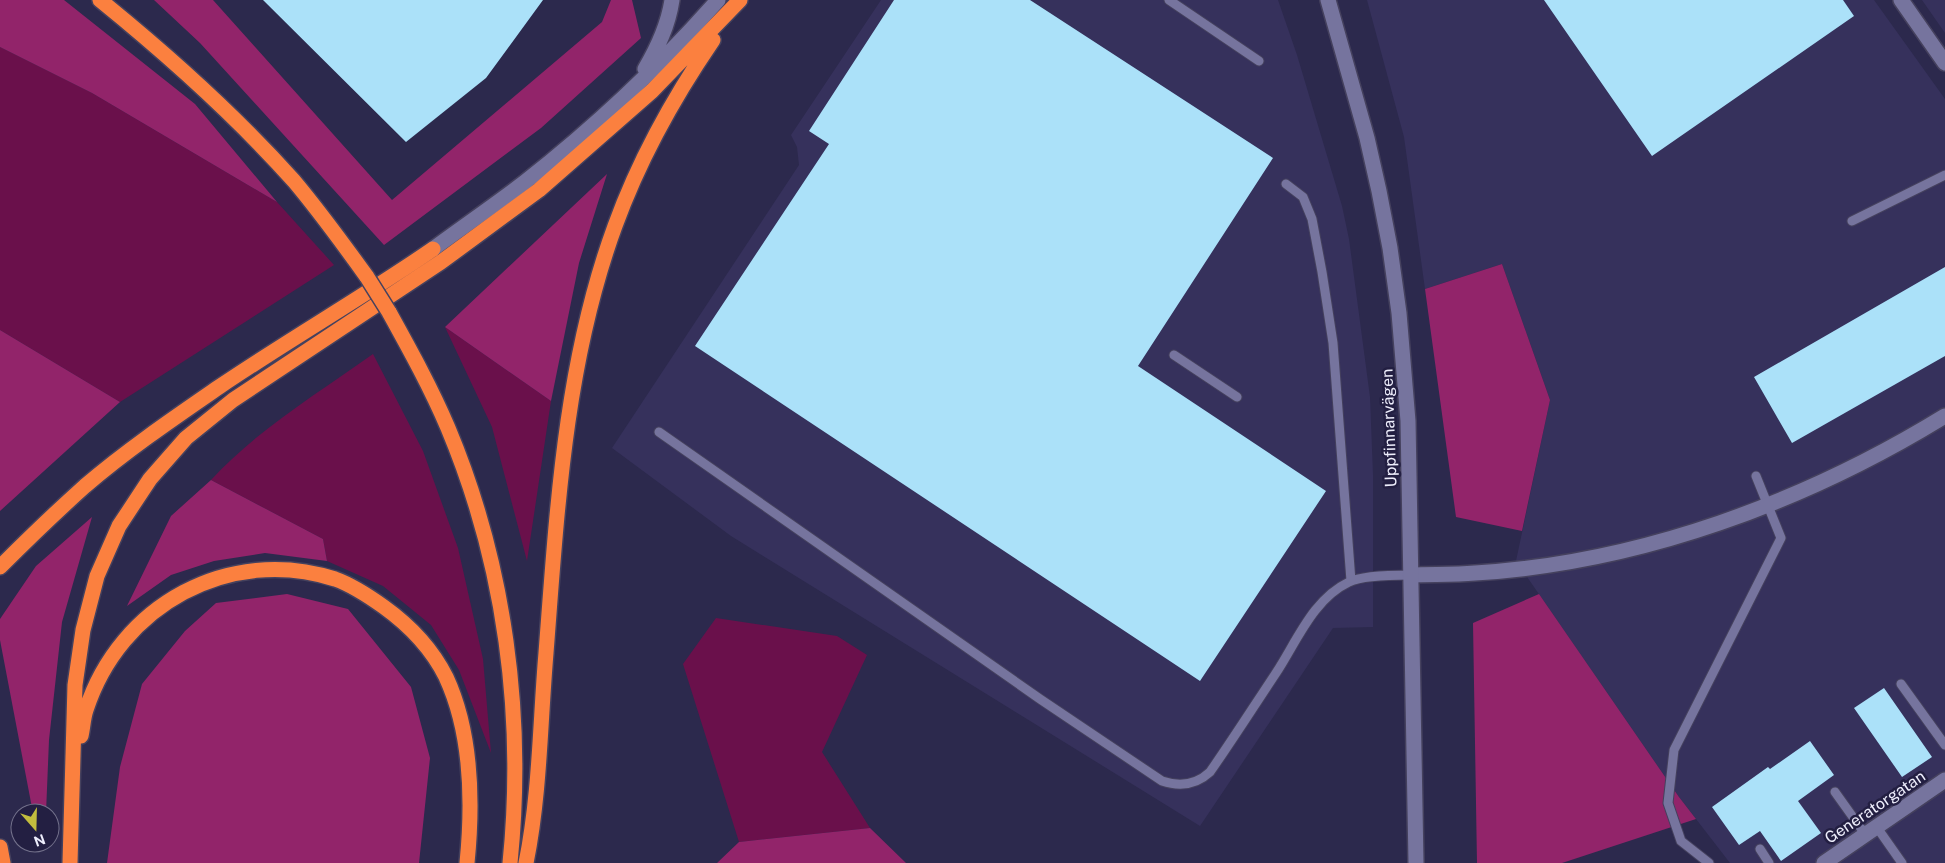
<svg xmlns="http://www.w3.org/2000/svg" width="1945" height="863" viewBox="0 0 1945 863" font-family="'Public Sans',sans-serif">
  <style>
    .built { fill: #36315c }
    .green { fill: #6a104b }
    .forest { fill: #92246a }
    .building { fill: #abe1f9 }
    .lines { fill: none; stroke-linecap: round; stroke-linejoin: round }
    .lane-casing { stroke: #45415e; stroke-width: 11 }
    .street-casing { stroke: #45415e; stroke-width: 18 }
    .secondary-casing { stroke: #45415e; stroke-width: 18 }
    .highway-casing { stroke: #45415e; stroke-width: 18 }
    .lane { stroke: #76749e; stroke-width: 9 }
    .street { stroke: #76749e; stroke-width: 15 }
    .secondary { stroke: #76749e; stroke-width: 15 }
    .highway { stroke: #fb803f; stroke-width: 15 }
    .highway-bridge-casing { stroke: #45415e; stroke-width: 18; stroke-linecap: butt }
    .highway-bridge { stroke: #fb803f; stroke-width: 15 }
    .labels { text-anchor: middle; dominant-baseline: central; stroke-width: 5; stroke-linejoin: round; paint-order: stroke }
    .street-label { font-size: 16px; fill: #eeeefc; stroke: #231f42 }
  </style>
  <rect width="100%" height="100%" fill="#2c294d"/>
  <!-- built -->
  <path class="built" d="M 881,0 L 1278,0 L 1297,55 L 1342,206 L 1349,239 L 1370,397 L 1373,475 L 1373,627 L 1333,628 L 1200,826 L 731,536 L 612,448 L 799,165 L 797,147 L 791,135 Z
    M 1367,0 L 1874,0 L 1945,99 L 1945,863 L 1730,863 L 1679,797 L 1516,561 L 1550,400 L 1502,264 L 1425,289 L 1404,137 Z
    M 1922,0 L 1945,0 L 1945,33 Z"/>
  <!-- green -->
  <path class="green" d="M 0,47 L 92,93 L 277,202 L 334,265 L 120,402 L 0,330 Z
    M 445,327 L 551,401 L 527,561 L 492,427 Z
    M 373,354 L 423,451 L 458,548 L 483,659 L 491,753 L 459,670 L 431,625 L 383,586 L 327,561 L 323,539 L 211,480 C 258,429 317,394 373,354 Z
    M 716,618 L 837,636 L 867,655 L 822,752 L 870,828 L 739,842 L 683,664 Z"/>
  <!-- forest -->
  <path class="forest" d="M 0,0 L 64,0 L 195,104 L 277,202 L 92,93 L 0,47 Z
    M 154,0 L 213,0 L 392,200 L 602,22 L 611,0 L 632,0 L 641,38 L 541,128 L 384,245 L 200,43 Z
    M 607,174 L 579,263 L 551,401 L 445,327 Z
    M 1502,264 L 1550,400 L 1522,531 L 1456,517 L 1425,289 Z
    M 0,330 L 120,402 L 0,511 Z
    M 211,480 L 323,539 L 327,561 L 265,553 L 214,561 L 171,575 L 127,606 L 171,516 Z
    M 92,517 L 62,622 L 49,740 L 46,813 L 33,813 L 0,640 L 0,619 L 36,566 Z
    M 287,594 L 348,609 L 411,687 L 430,758 L 419,863 L 107,863 L 120,767 L 142,684 L 185,631 L 216,603 Z
    M 1539,594 L 1679,797 L 1696,819 L 1562,863 L 1477,863 L 1473,623 Z
    M 870,828 L 906,863 L 717,863 L 739,842 Z"/>
  <!-- building -->
  <path class="building" d="M 263,0 L 543,0 L 486,78 L 406,142 Z
    M 894,0 L 1030,0 L 1273,158 L 1138,366 L 1326,491 L 1200,681 L 695,346 L 829,144 L 809,131 Z
    M 1544,0 L 1843,0 L 1854,16 L 1652,156 Z
    M 1945,267 L 1945,356 L 1792,443 L 1754,377 Z
    M 1884,688 L 1932,757 L 1902,777 L 1854,708 Z
    M 1810,741 L 1834,775 L 1798,801 L 1821,833 L 1781,861 L 1760,831 L 1739,845 L 1712,807 L 1768,767 L 1770,769 Z"/>
  <g class="lines">
    <!-- lane casing -->
    <g class="lane-casing">
      <path id="lane" d="M 1169,0 L 1259,61
        M 1286,184 L 1303,197 L 1312,219 L 1322,272 L 1333,343 L 1351,581
        M 1852,221 L 1945,175
        M 1174,355 L 1237,397
        M 659,432 L 1040,699 L 1162,781 C 1180,787 1196,785 1210,772 C 1233,739 1254,706 1276,673 C 1297,641 1313,599 1349,582 C 1363,575 1394,575 1410,575
        M 1901,684 L 1945,745
        M 1835,792 L 1865,834
        M 1876,826 L 1902,863
        M 1760,849 L 1769,863
        M 1709,863 L 1681,841 L 1668,803 L 1674,750 L 1781,538 L 1756,476"/>
    </g>
    <!-- street casing -->
    <g class="street-casing">
      <path id="street" d="M 1901,0 L 1945,63
        M 1410,575 C 1432,574 1453,575 1475,573 C 1640,563 1805,502 1945,416
        M 1824,863 L 1945,780"/>
    </g>
    <!-- secondary casing -->
    <g class="secondary-casing">
      <path id="secondary" d="M 1328,0 L 1367,138 L 1379,191 L 1390,248 L 1399,313 L 1408,421 L 1416,863
        M 645,69 C 658,47 668,26 672,0
        M 433,249 C 464,226 495,205 525,182 C 595,127 659,67 718,0"/>
    </g>
    <!-- highway casing -->
    <g class="highway-casing">
      <path id="highway" d="M 100,0 C 169,56 235,115 294,181 C 320,212 344,245 367,277
        M 389,312 C 410,350 431,388 448,428 C 505,564 525,716 510,863
        M 0,567 C 28,539 56,512 85,486 C 127,450 174,418 219,387 C 290,339 363,297 433,249
        M 81,736 C 83,728 83,719 86,710 C 120,605 229,545 335,579 C 352,585 370,597 384,607 C 409,625 432,649 446,677 C 472,733 473,803 467,863
        M 0,847 L 3,863
        M 70,863 L 75,685 L 83,630 L 97,576 L 119,526 L 150,479 L 186,438 L 233,400 L 441,262 L 539,190 L 652,91 L 740,0
        M 526,863 C 540,794 540,723 546,653 C 557,510 565,362 615,226 C 639,160 674,97 713,40"/>
    </g>
    <!-- lane -->
    <use href="#lane" class="lane"/>
    <!-- street -->
    <use href="#street" class="street"/>
    <!-- secondary -->
    <use href="#secondary" class="secondary"/>
    <!-- highway -->
    <use href="#highway" class="highway"/>
    <!-- highway-bridge casing -->
    <g class="highway-bridge-casing">
      <path id="highway-bridge" d="M 367,277 L 389,312"/>
    </g>
    <!-- highway-bridge -->
    <use href="#highway-bridge" class="highway-bridge"/>
  </g>
  <g class="labels">
    <!-- street labels -->
    <g class="street-label">
      <text transform="translate(1389 428) rotate(-92)">Uppfinnarvägen</text>
      <text transform="translate(1875 807) rotate(-34)">Generatorgatan</text>
    </g>
  </g>
  <!-- north arrow -->
  <g transform="translate(35 828) rotate(160)"><circle r="24" fill="#231f42" stroke="#74728c"/>
  <path d="M0-4L9 19L0 12L-9 19Z" fill="#c3bd3e"/>
  <text y="-8" font-size="14" font-weight="bold" text-anchor="middle" fill="#eeeefc">N</text>
  </g>
</svg>
